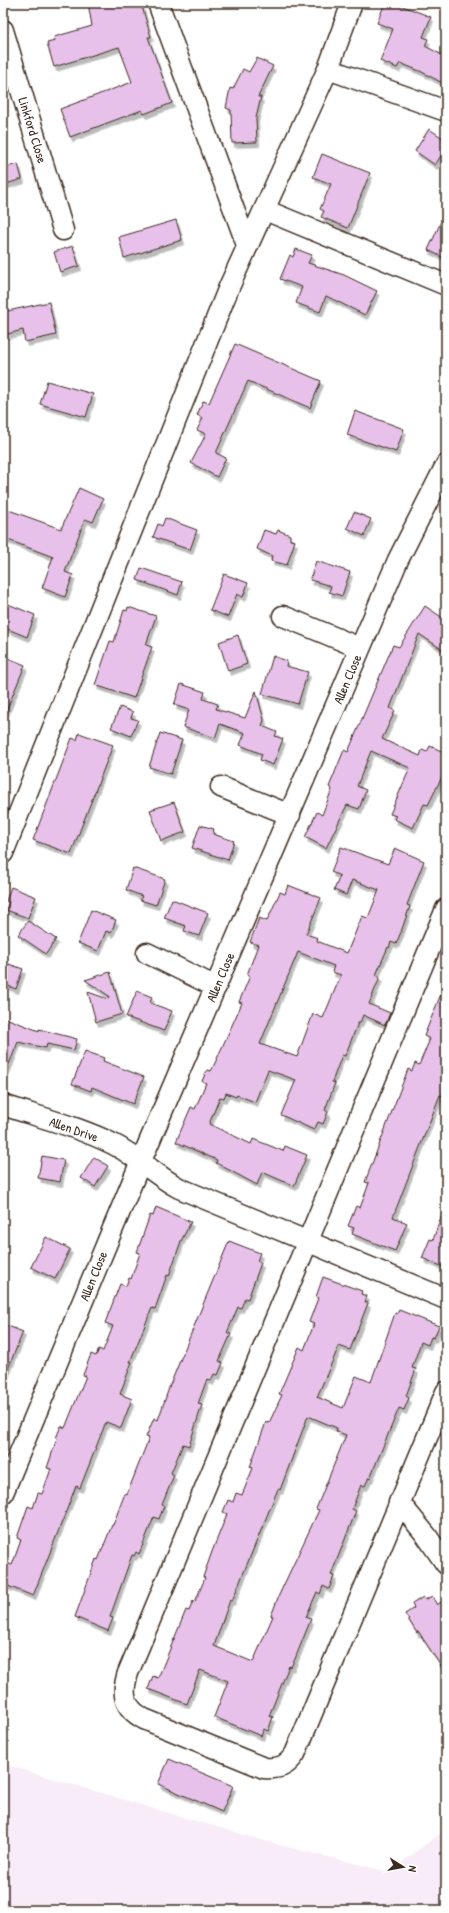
<svg xmlns="http://www.w3.org/2000/svg" width="449" height="1913" viewBox="0 0 449 1913" font-family="'Patrick Hand',sans-serif">
  <style>
    .built { fill: #f8ecf9 }
    .building { fill: #e7c1ea; stroke: #3b2a1e; fill-rule: evenodd; filter: url(#shadow) }
    .lines { fill: none; stroke-linecap: round; stroke-linejoin: round }
    .minor-casing { stroke: #3b2a1e; stroke-width: 23 }
    .minor { stroke: #fff; stroke-width: 20 }
    .labels { text-anchor: middle; dominant-baseline: central; stroke-width: 3; stroke-linejoin: round; paint-order: stroke }
    .street-label { font-size: 13px; fill: #3b2a1e; stroke: #fff }
  </style>
  <defs>
    <filter id="shadow"><feDropShadow dx="2.5" dy="4.5" stdDeviation="0" flood-color="#0004"/></filter>
  </defs>
  <rect width="100%" height="100%" fill="#fff"/>
  <filter id="ink" filterUnits="userSpaceOnUse"><feTurbulence type="fractalNoise" baseFrequency=".025" numOctaves="2"/><feDisplacementMap in="SourceGraphic" scale="8" xChannelSelector="R" yChannelSelector="G"/><feConvolveMatrix kernelMatrix="1 2 1 2 8 2 1 2 1" color-interpolation-filters="sRGB"/></filter>
  <g filter="url(#ink)">
    <!-- built -->
    <path class="built" d="M 3,1764 L 275,1844 L 389,1872 L 446,1829 L 446,1910 L 3,1910 Z"/>
    <!-- building -->
    <path class="building" d="M 88,3 L 141,3 L 151,37 L 148,37 L 172,103 L 144,114 L 142,110 L 70,137 L 60,109 L 132,82 L 119,47 L 54,67 L 47,43 L 55,41 L 54,37 L 92,26 Z
      M 385,3 L 395,3 L 431,17 L 423,37 L 428,39 L 425,46 L 446,57 L 446,85 L 422,72 L 400,63 L 397,68 L 380,61 L 393,29 L 377,23 Z
      M 257,58 L 273,66 L 258,97 L 261,97 L 256,118 L 257,142 L 232,143 L 231,110 L 226,108 L 230,88 L 233,89 L 243,69 L 249,72 Z
      M 429,129 L 446,140 L 446,148 L 435,165 L 415,151 Z
      M 322,154 L 370,173 L 348,228 L 321,217 L 324,211 L 320,209 L 331,184 L 313,177 Z
      M 18,164 L 22,179 L 3,185 L 3,168 Z
      M 446,211 L 446,259 L 428,250 Z
      M 176,220 L 182,240 L 124,258 L 119,237 Z
      M 73,246 L 79,266 L 60,272 L 54,252 Z
      M 296,249 L 312,255 L 308,263 L 344,275 L 377,291 L 365,315 L 326,296 L 320,312 L 296,303 L 302,287 L 280,279 L 290,255 L 293,257 Z
      M 49,302 L 56,335 L 25,342 L 23,330 L 3,335 L 3,312 Z
      M 235,344 L 321,381 L 310,408 L 248,381 L 216,453 L 226,458 L 217,477 L 191,463 L 206,434 L 197,430 L 203,418 L 197,415 L 203,401 L 209,403 Z
      M 47,381 L 93,394 L 86,417 L 40,404 Z
      M 355,411 L 404,429 L 396,452 L 347,435 Z
      M 79,488 L 103,499 L 93,522 L 85,519 L 65,572 L 73,575 L 65,597 L 42,588 L 53,557 L 3,538 L 3,517 L 6,509 L 61,529 Z
      M 354,512 L 371,519 L 364,536 L 347,528 Z
      M 165,518 L 197,530 L 190,550 L 153,537 L 158,524 L 162,526 Z
      M 264,530 L 276,534 L 278,530 L 290,535 L 290,540 L 295,541 L 287,565 L 271,561 L 272,556 L 257,549 Z
      M 316,561 L 350,572 L 342,596 L 329,592 L 331,586 L 310,580 Z
      M 141,568 L 182,582 L 178,595 L 137,580 Z
      M 224,574 L 248,583 L 243,597 L 237,594 L 228,617 L 210,610 Z
      M 3,602 L 35,615 L 27,637 L 3,627 Z
      M 425,606 L 446,620 L 446,652 L 419,634 L 390,708 L 395,711 L 382,739 L 420,756 L 422,750 L 427,752 L 430,746 L 446,753 L 446,769 L 428,805 L 424,804 L 413,828 L 394,819 L 396,816 L 390,814 L 410,768 L 371,751 L 357,786 L 366,790 L 359,809 L 347,805 L 326,848 L 305,837 L 317,812 L 322,815 L 332,789 L 329,787 L 344,750 L 348,752 L 393,645 L 399,647 Z
      M 128,607 L 156,616 L 146,645 L 152,647 L 134,698 L 95,685 L 110,641 L 114,642 L 124,610 L 127,611 Z
      M 238,635 L 247,664 L 228,671 L 219,642 Z
      M 3,656 L 25,665 L 3,719 Z
      M 273,656 L 287,661 L 286,666 L 308,672 L 298,704 L 262,694 Z
      M 181,684 L 205,692 L 203,699 L 218,704 L 216,709 L 245,718 L 256,691 L 264,720 L 262,726 L 277,732 L 275,736 L 283,739 L 273,765 L 260,760 L 262,754 L 240,745 L 245,733 L 220,724 L 215,738 L 183,727 L 189,710 L 174,705 Z
      M 120,707 L 133,712 L 131,718 L 138,720 L 131,736 L 111,728 Z
      M 79,733 L 113,745 L 71,854 L 33,840 L 72,738 L 77,740 Z
      M 160,733 L 182,740 L 171,774 L 149,767 Z
      M 174,802 L 185,832 L 161,841 L 150,810 Z
      M 200,825 L 214,829 L 213,834 L 234,841 L 228,860 L 192,848 Z
      M 341,847 L 388,864 L 395,848 L 424,861 L 407,905 L 410,906 L 401,932 L 396,944 L 391,942 L 389,948 L 388,947 L 376,975 L 380,977 L 369,1004 L 390,1013 L 385,1025 L 363,1015 L 360,1023 L 358,1023 L 345,1056 L 342,1055 L 332,1082 L 335,1083 L 325,1110 L 328,1112 L 323,1124 L 318,1122 L 314,1130 L 281,1115 L 296,1080 L 268,1070 L 255,1102 L 237,1095 L 236,1097 L 226,1093 L 224,1098 L 220,1097 L 209,1124 L 251,1144 L 253,1139 L 283,1151 L 285,1146 L 307,1155 L 294,1186 L 262,1172 L 257,1185 L 216,1163 L 217,1160 L 176,1142 L 191,1107 L 195,1109 L 206,1083 L 202,1081 L 207,1070 L 211,1071 L 215,1063 L 242,1003 L 239,1002 L 250,976 L 247,975 L 258,945 L 250,942 L 259,918 L 267,921 L 280,892 L 285,894 L 288,885 L 321,898 L 306,934 L 318,938 L 317,941 L 347,953 L 362,916 L 368,918 L 379,890 L 352,880 L 346,895 L 334,890 L 340,876 L 331,872 ZM 298,952 L 334,966 L 332,972 L 341,975 L 323,1018 L 313,1014 L 297,1057 L 260,1044 Z
      M 133,868 L 165,879 L 156,905 L 140,900 L 142,896 L 126,890 Z
      M 11,887 L 36,897 L 28,918 L 6,910 L 9,902 L 6,901 Z
      M 172,899 L 208,913 L 199,936 L 184,931 L 186,926 L 164,918 Z
      M 91,910 L 116,920 L 111,933 L 106,931 L 98,951 L 78,943 Z
      M 28,921 L 56,939 L 46,954 L 18,935 Z
      M 3,962 L 23,969 L 16,989 L 3,984 Z
      M 110,972 L 122,1014 L 96,1022 L 88,992 L 108,999 L 109,996 L 85,980 Z
      M 445,984 L 446,1085 L 442,1096 L 440,1095 L 393,1217 L 407,1223 L 395,1251 L 352,1234 L 354,1228 L 348,1226 L 356,1206 L 360,1208 L 369,1183 L 365,1182 L 408,1069 L 412,1071 L 415,1063 L 419,1065 L 430,1039 L 424,1036 Z
      M 137,991 L 152,997 L 150,1003 L 172,1011 L 164,1031 L 126,1017 Z
      M 3,1017 L 39,1031 L 39,1029 L 77,1039 L 74,1050 L 47,1044 L 46,1048 L 18,1042 L 3,1079 Z
      M 85,1051 L 104,1058 L 103,1061 L 144,1077 L 133,1104 L 92,1087 L 91,1091 L 72,1084 Z
      M 42,1156 L 64,1160 L 60,1182 L 38,1178 Z
      M 94,1157 L 108,1166 L 95,1187 L 81,1178 Z
      M 156,1207 L 191,1222 L 181,1241 L 169,1276 L 167,1275 L 155,1309 L 152,1308 L 130,1362 L 132,1362 L 120,1394 L 132,1399 L 121,1428 L 106,1422 L 80,1488 L 76,1486 L 33,1596 L 3,1584 L 3,1573 L 7,1563 L 12,1565 L 21,1540 L 17,1538 L 28,1506 L 33,1508 L 38,1493 L 42,1494 L 51,1469 L 47,1468 L 57,1438 L 56,1438 L 61,1426 L 65,1428 L 73,1408 L 86,1376 L 83,1375 L 91,1354 L 96,1356 L 99,1349 L 103,1351 L 113,1326 L 105,1323 L 120,1284 L 126,1286 L 129,1278 L 131,1279 L 140,1253 L 137,1252 L 150,1215 L 153,1216 Z
      M 444,1208 L 446,1208 L 446,1268 L 422,1258 L 430,1239 L 433,1240 Z
      M 46,1237 L 70,1249 L 55,1279 L 31,1267 Z
      M 229,1241 L 260,1253 L 257,1261 L 261,1263 L 248,1299 L 245,1298 L 241,1308 L 238,1307 L 227,1333 L 231,1334 L 219,1361 L 223,1363 L 218,1375 L 214,1374 L 211,1381 L 207,1379 L 198,1404 L 202,1405 L 189,1446 L 183,1444 L 171,1473 L 174,1475 L 162,1505 L 164,1506 L 159,1519 L 154,1517 L 139,1554 L 136,1552 L 134,1556 L 132,1555 L 110,1617 L 113,1618 L 108,1631 L 75,1617 L 96,1559 L 98,1560 L 112,1525 L 113,1525 L 125,1493 L 127,1494 L 149,1438 L 146,1437 L 154,1418 L 158,1420 L 170,1385 Z
      M 323,1277 L 362,1291 L 361,1294 L 367,1296 L 365,1302 L 368,1303 L 350,1350 L 339,1346 L 317,1397 L 343,1408 L 356,1376 L 371,1382 L 395,1313 L 397,1314 L 399,1310 L 439,1326 L 434,1338 L 431,1337 L 428,1345 L 421,1342 L 412,1368 L 416,1369 L 406,1396 L 409,1398 L 404,1410 L 399,1408 L 370,1478 L 369,1477 L 365,1486 L 361,1485 L 352,1509 L 356,1511 L 331,1575 L 334,1576 L 329,1589 L 323,1586 L 320,1594 L 317,1592 L 306,1617 L 311,1619 L 295,1659 L 291,1667 L 289,1666 L 269,1716 L 273,1717 L 268,1731 L 264,1729 L 261,1736 L 214,1717 L 228,1681 L 200,1670 L 187,1704 L 148,1689 L 153,1676 L 158,1678 L 186,1610 L 189,1611 L 193,1601 L 195,1602 L 205,1578 L 203,1577 L 213,1549 L 227,1514 L 223,1512 L 228,1500 L 233,1502 L 236,1493 L 242,1495 L 253,1468 L 250,1467 L 266,1422 L 269,1423 L 282,1395 L 279,1394 L 299,1347 L 304,1350 L 314,1324 L 309,1322 L 318,1298 L 316,1297 ZM 308,1416 L 337,1428 L 336,1431 L 346,1435 L 316,1509 L 319,1510 L 279,1595 L 271,1616 L 273,1616 L 253,1662 L 214,1646 L 230,1600 L 232,1601 L 278,1489 L 280,1490 Z
      M 3,1324 L 23,1332 L 3,1381 Z
      M 432,1596 L 437,1605 L 441,1602 L 446,1610 L 446,1674 L 418,1631 L 417,1633 L 405,1614 L 414,1608 L 412,1604 L 423,1597 L 425,1600 Z
      M 169,1759 L 233,1786 L 222,1812 L 158,1784 Z"/>
    <g class="lines">
      <!-- minor casing -->
      <g class="minor-casing">
        <path id="minor" d="M 158,3 L 247,245
          M 3,30 L 63,230
          M 328,69 L 446,111
          M 265,210 L 446,285
          M 283,616 L 360,648
          M 221,787 L 290,815
          M 3,853 L 229,287 L 328,69 L 352,3
          M 446,909 L 128,1673 C 121,1694 124,1708 144,1719 L 264,1768 C 279,1769 286,1767 295,1754 L 446,1392
          M 147,953 L 216,987
          M 3,1105 C 39,1117 79,1127 113,1144 C 137,1156 155,1175 179,1188 L 446,1299
          M 3,1493 L 141,1161 L 398,560 L 446,465
          M 399,1502 L 426,1535 L 446,1564"/>
      </g>
      <!-- minor -->
      <use href="#minor" class="minor"/>
    </g>
  </g>
  <g class="labels">
    <!-- street labels -->
    <g class="street-label">
      <text transform="translate(33 130) rotate(73)">Linkford Close</text>
      <text transform="translate(347 679) rotate(-67)">Allen Close</text>
      <text transform="translate(220 977) rotate(-67)">Allen Close</text>
      <text transform="translate(74 1129) rotate(19)">Allen Drive</text>
      <text transform="translate(93 1276) rotate(-68)">Allen Close</text>
    </g>
  </g>
  <!-- margin -->
  <rect width="449" height="1913" fill="none" stroke="#fff" stroke-width="16"/>
  <rect x="8" y="8" width="433" height="1897" fill="none" stroke="#3b2a1e" stroke-width="1.5" filter="url(#ink)"/>
  <!-- north arrow -->
  <g transform="translate(403 1867) rotate(101)" stroke="#ffffff" stroke-width="3" paint-order="stroke">
  <path d="M0-3L7 15L0 10L-7 15Z" fill="#3b2a1e"/>
  <text y="-6" font-size="11" font-weight="bold" text-anchor="middle" fill="#3b2a1e">N</text>
  </g>
</svg>
